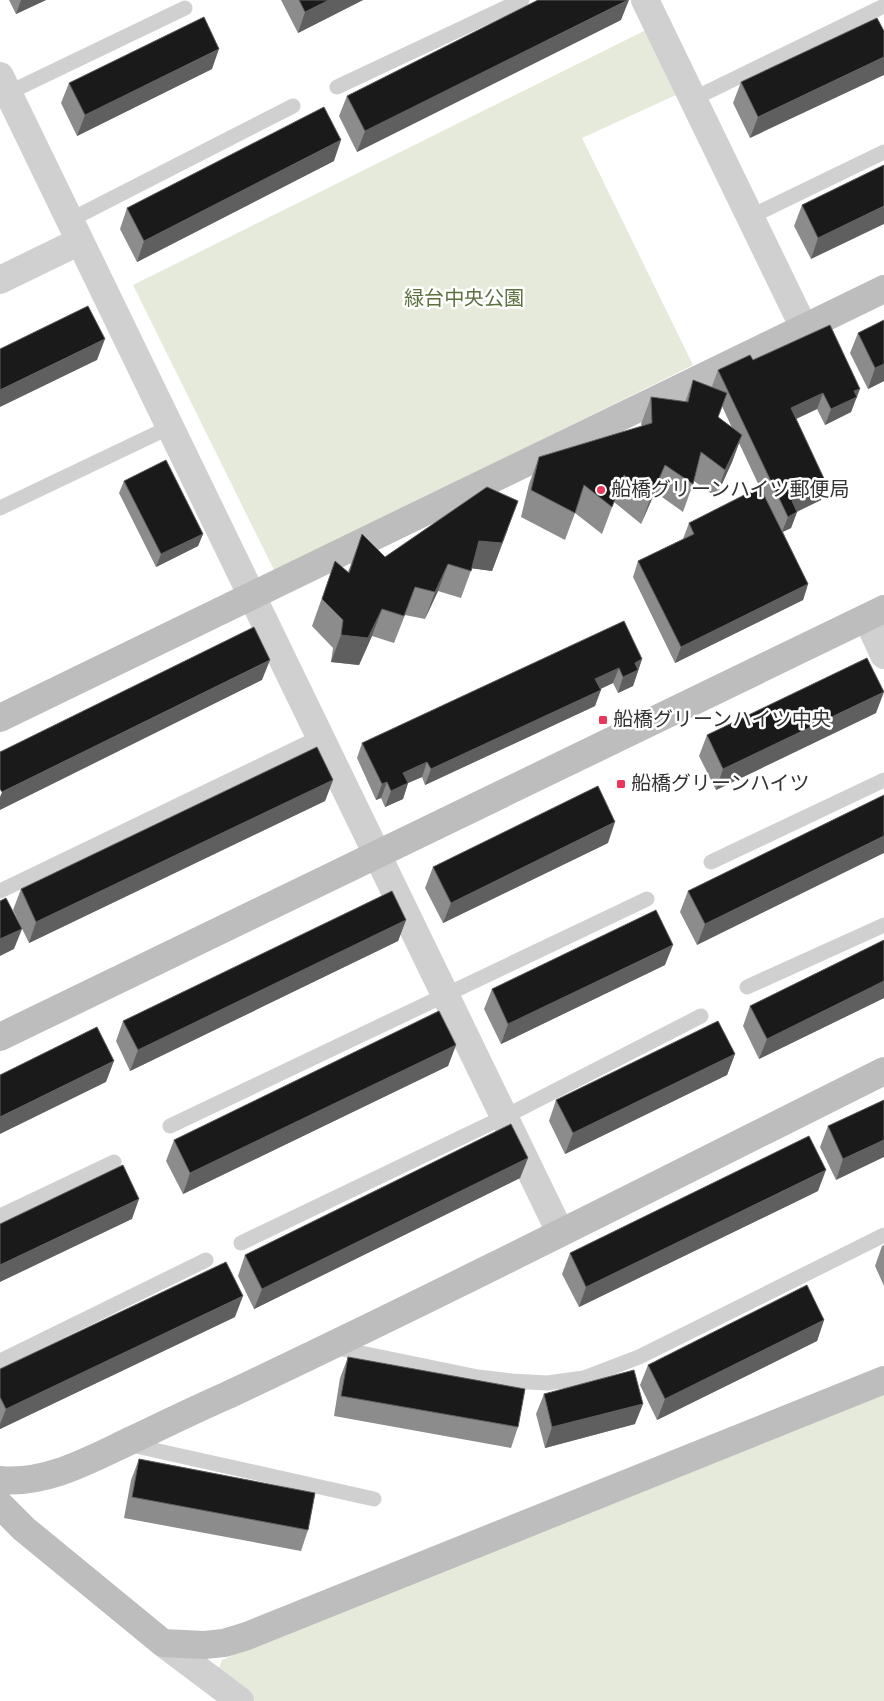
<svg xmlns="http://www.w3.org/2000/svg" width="884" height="1701" viewBox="0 0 884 1701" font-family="'Alegreya Sans','Noto Sans JP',sans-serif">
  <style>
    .green { fill: #e5eadb }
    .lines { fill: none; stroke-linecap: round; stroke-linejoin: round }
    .lane { stroke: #d0d0d0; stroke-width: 15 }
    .street { stroke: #d0d0d0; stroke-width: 28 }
    .secondary { stroke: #bdbdbd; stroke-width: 28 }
    .wall { fill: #8c8c8c; fill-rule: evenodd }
    .shaded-wall { fill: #5f5f5f }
    .building { fill: #1a1a1a; stroke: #5f5f5f }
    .poi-dot { fill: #e9365a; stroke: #fff; stroke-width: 2 }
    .labels { text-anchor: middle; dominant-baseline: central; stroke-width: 5; stroke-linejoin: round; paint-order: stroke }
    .park-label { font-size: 20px; fill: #5c713e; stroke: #fff }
    .poi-label { font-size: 20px; fill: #333; stroke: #fff; text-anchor: start }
  </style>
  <rect width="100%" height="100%" fill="#fff"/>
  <!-- green -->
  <path class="green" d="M 648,29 L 676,95 L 582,138 L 693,365 L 275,572 L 133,285 Z
    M 884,1393 L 884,1701 L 255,1701 L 217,1673 L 222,1660 L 235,1654 Z"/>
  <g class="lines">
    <!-- lane -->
    <path class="lane" d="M 337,87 L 522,0
      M 8,93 L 185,8
      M 693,99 L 884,6
      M 750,217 L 884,152
      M 70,220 L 293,106
      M 0,508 L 170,427
      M 711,862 L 884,780
      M 0,891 L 320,737
      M 747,987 L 884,925
      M 170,1126 L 647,899
      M 0,1216 L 114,1162
      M 241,1243 L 504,1117 L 701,1016
      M 332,1347 L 478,1377 L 512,1381 L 547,1383 L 584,1378 L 639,1357 L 884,1235
      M 0,1361 L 206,1260
      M 127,1444 L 374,1499"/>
    <!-- street -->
    <path class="street" d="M 645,0 L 804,328
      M 0,76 L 560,1232
      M 0,280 L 80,241
      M 867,618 L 884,655
      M 163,1643 L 240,1701"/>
    <!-- secondary -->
    <path class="secondary" d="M 0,718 L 884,289
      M 0,1037 L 884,609
      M 0,1480 C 47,1485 93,1458 134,1439 C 165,1424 196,1409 228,1395 C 448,1291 666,1180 884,1071
      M 0,1505 L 24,1529 L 163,1643 L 204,1645 L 224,1643 L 247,1636 L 884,1380"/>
  </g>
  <!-- wall -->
  <path class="wall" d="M 9,0 L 46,0 L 16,14 Z
    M 281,0 L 363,0 L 298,33 Z
    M 877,18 L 750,138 L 733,103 L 741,82 Z
    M 621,20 L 357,152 L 339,116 L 347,96 Z
    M 212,69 L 77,136 L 61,103 L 69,83 Z
    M 334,161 L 137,262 L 120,229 L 127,208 Z
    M 884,165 L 811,259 L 794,226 L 802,205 Z
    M 884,320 L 884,381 L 868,389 L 850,353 L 858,333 Z
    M 753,360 L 854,404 L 851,412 L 825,425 L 817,409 L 796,419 L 821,500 L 797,512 L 791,528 L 783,532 L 808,584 L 803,600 L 675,663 L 633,577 L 638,561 L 683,539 L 689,523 L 762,492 L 739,443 L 732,462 L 716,497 L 694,481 L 683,512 L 655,492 L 641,524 L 614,502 L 602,534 L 575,513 L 565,540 L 521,517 L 529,484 L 539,457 L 642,427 L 641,424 L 651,397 L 685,402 L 693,380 L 713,388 L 712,386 L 718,370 ZM 722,406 L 732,428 L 718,417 Z
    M 124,481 L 203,534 L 198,546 L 156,567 L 119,493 Z
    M 508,529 L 492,571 L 472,568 L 461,598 L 438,591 L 425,619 L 405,615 L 394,643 L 372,636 L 359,665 L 331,662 L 333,648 L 312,626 L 335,561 L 348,572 L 362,534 L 385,557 Z
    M 642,659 L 633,686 L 618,693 L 613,683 L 600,689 L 595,706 L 425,785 L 422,777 L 408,783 L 403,799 L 385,807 L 381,798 L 376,800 L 357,758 L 362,743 Z
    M 876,713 L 716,790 L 699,756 L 707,735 Z
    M 333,780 L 325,801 L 29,943 L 13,910 L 21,889 Z
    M 884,795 L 697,945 L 680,912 L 688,891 Z
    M 608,843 L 443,923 L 425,888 L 433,867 Z
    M 406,920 L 398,941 L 130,1071 L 116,1041 L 123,1021 Z
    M 884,940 L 884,998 L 759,1059 L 743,1026 L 750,1006 Z
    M 665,965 L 501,1044 L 484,1009 L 492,989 Z
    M 456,1045 L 448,1066 L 183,1194 L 166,1161 L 174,1140 Z
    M 735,1054 L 727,1075 L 565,1154 L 549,1121 L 556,1100 Z
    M 884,1100 L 836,1180 L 820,1147 L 828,1126 Z
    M 528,1158 L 520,1178 L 254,1309 L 238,1276 L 245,1255 Z
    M 818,1191 L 579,1307 L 562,1274 L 570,1253 Z
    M 884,1245 L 884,1286 L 875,1266 L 882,1246 Z
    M 235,1317 L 0,1429 L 0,1369 Z
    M 824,1320 L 817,1341 L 657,1420 L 640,1385 L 648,1365 Z
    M 348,1357 L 518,1427 L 511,1448 L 334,1416 L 340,1378 Z
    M 544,1394 L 635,1424 L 545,1448 L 536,1414 Z
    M 139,1459 L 308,1530 L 301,1551 L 124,1518 L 131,1480 Z"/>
  <!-- shaded-wall -->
  <path class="shaded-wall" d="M 21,0 L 46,0 L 16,14 Z
    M 329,0 L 363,0 L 298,33 L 305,12 Z
    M 628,0 L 629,0 L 621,20 L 357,152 L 365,131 Z
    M 219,49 L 212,69 L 77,136 L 85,115 Z
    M 884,57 L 884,75 L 750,138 L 758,117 Z
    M 341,140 L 334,161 L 137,262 L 144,241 Z
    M 884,206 L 884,224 L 811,259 L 818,238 Z
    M 105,339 L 97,360 L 0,407 L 0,390 Z
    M 884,364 L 884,381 L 868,389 L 875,368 Z
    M 860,389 L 851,412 L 825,425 L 831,409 L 854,391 Z
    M 823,393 L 817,409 L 785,424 L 791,408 Z
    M 742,435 L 732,462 L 716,497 L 725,470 Z
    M 665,465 L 655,492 L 641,524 L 651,497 Z
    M 827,485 L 821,500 L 787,516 L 792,501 Z
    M 518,501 L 492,571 L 469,568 L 479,541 Z
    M 797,512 L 791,528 L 782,532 L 788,517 Z
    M 203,534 L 198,546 L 156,567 L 161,554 Z
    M 448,564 L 438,591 L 425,619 L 435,592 Z
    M 808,584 L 803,600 L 675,663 L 681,647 Z
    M 382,609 L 372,636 L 359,665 L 331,662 L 341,635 Z
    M 642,659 L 633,686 L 618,693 L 623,677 L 635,663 Z
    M 270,660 L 262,680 L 0,810 L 0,797 L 2,792 Z
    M 619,668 L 613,683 L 590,694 L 595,679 Z
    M 601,690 L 595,706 L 425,785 L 431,769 Z
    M 884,692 L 876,713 L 716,790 L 723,769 Z
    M 427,762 L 422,777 L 408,783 L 403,799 L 385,807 L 391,791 L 403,773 Z
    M 333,780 L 325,801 L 29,943 L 36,922 Z
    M 387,782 L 381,798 L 376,800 L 382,784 Z
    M 615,822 L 608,843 L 443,923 L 451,903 Z
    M 884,836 L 884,853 L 697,945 L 705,924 Z
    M 406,920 L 398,941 L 130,1071 L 138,1050 Z
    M 22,929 L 14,949 L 0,956 L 0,939 Z
    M 673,945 L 665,965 L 501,1044 L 508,1024 Z
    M 884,981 L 884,998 L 759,1059 L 767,1039 Z
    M 456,1045 L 448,1066 L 183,1194 L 190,1173 Z
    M 735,1054 L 727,1075 L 565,1154 L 573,1133 Z
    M 114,1061 L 106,1082 L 0,1134 L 0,1117 Z
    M 884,1140 L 884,1157 L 836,1180 L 843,1159 Z
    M 528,1158 L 520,1178 L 254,1309 L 262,1289 Z
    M 826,1170 L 818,1191 L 579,1307 L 586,1287 Z
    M 139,1199 L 132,1219 L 0,1282 L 0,1265 Z
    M 243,1296 L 235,1317 L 0,1429 L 0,1424 L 6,1409 Z
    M 824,1320 L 817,1341 L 657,1420 L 665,1399 Z
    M 643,1404 L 635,1424 L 545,1448 L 552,1427 Z"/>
  <!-- building -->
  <path class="building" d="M 299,0 L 329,0 L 305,12 Z
    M 538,0 L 628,0 L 365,131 L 347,96 Z
    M 204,17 L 219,49 L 85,115 L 69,83 Z
    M 877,18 L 884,31 L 884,57 L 758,117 L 741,82 Z
    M 324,107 L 341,140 L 144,241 L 127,208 Z
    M 884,165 L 884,206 L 818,238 L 802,205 Z
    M 88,306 L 105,339 L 0,390 L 0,349 Z
    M 884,320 L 884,364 L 875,368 L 858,333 Z
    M 830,325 L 860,389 L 854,391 L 857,397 L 831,409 L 823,393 L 791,408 L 827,485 L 792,501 L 797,512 L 788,517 L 718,370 L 750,355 L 753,360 Z
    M 693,380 L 727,393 L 718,417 L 742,435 L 725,470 L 701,452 L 693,484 L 665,465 L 651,497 L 624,475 L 612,507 L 584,485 L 575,513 L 531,490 L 539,457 L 652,423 L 651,397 L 688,402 Z
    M 166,460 L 203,534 L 161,554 L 124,481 Z
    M 487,487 L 518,501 L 502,543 L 479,541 L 471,571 L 448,564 L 435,592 L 415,587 L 404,616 L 382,609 L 368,638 L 341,635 L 343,620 L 322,599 L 335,561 L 349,573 L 362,534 L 385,557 Z
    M 760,487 L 808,584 L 681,647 L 638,561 L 694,534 L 689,523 Z
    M 624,621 L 642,659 L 635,663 L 638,670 L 623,677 L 619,668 L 595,679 L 601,690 L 431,769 L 427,762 L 403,773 L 408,783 L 391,791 L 387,782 L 382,784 L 362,743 Z
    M 254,627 L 270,660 L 2,792 L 0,789 L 0,752 Z
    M 867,658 L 884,692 L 723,769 L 707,735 Z
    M 317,747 L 333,780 L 36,922 L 21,889 Z
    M 598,786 L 615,822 L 451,903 L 433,867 Z
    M 884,795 L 884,836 L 705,924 L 688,891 Z
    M 392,891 L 406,920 L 138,1050 L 123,1021 Z
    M 6,898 L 22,929 L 0,939 L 0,901 Z
    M 656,910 L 673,945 L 508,1024 L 492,989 Z
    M 884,940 L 884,981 L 767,1039 L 750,1006 Z
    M 439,1011 L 456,1045 L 190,1173 L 174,1140 Z
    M 718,1021 L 735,1054 L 573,1133 L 556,1100 Z
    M 97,1027 L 114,1061 L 0,1117 L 0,1075 Z
    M 884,1100 L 884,1140 L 843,1159 L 828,1126 Z
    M 511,1124 L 528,1158 L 262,1289 L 245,1255 Z
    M 809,1136 L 826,1170 L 586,1287 L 570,1253 Z
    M 123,1165 L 139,1199 L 0,1265 L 0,1224 Z
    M 226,1262 L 243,1296 L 6,1409 L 0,1397 L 0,1369 Z
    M 807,1285 L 824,1320 L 665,1399 L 648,1365 Z
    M 348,1357 L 525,1389 L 518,1427 L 341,1396 Z
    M 634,1370 L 643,1404 L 552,1427 L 544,1394 Z
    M 139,1459 L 315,1493 L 308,1530 L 132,1497 Z"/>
  <!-- markers -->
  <g class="poi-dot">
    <circle cx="601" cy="490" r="5"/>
    <rect x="598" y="715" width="10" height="10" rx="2.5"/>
    <rect x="616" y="779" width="10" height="10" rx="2.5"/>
  </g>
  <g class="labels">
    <!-- park labels -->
    <g class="park-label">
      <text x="464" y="299">緑台中央公園</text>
    </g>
    <!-- poi labels -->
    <g class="poi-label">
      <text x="611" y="490">船橋グリーンハイツ郵便局</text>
      <text x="613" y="720">船橋グリーンハイツ中央</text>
      <text x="631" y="784">船橋グリーンハイツ</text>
    </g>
  </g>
</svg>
